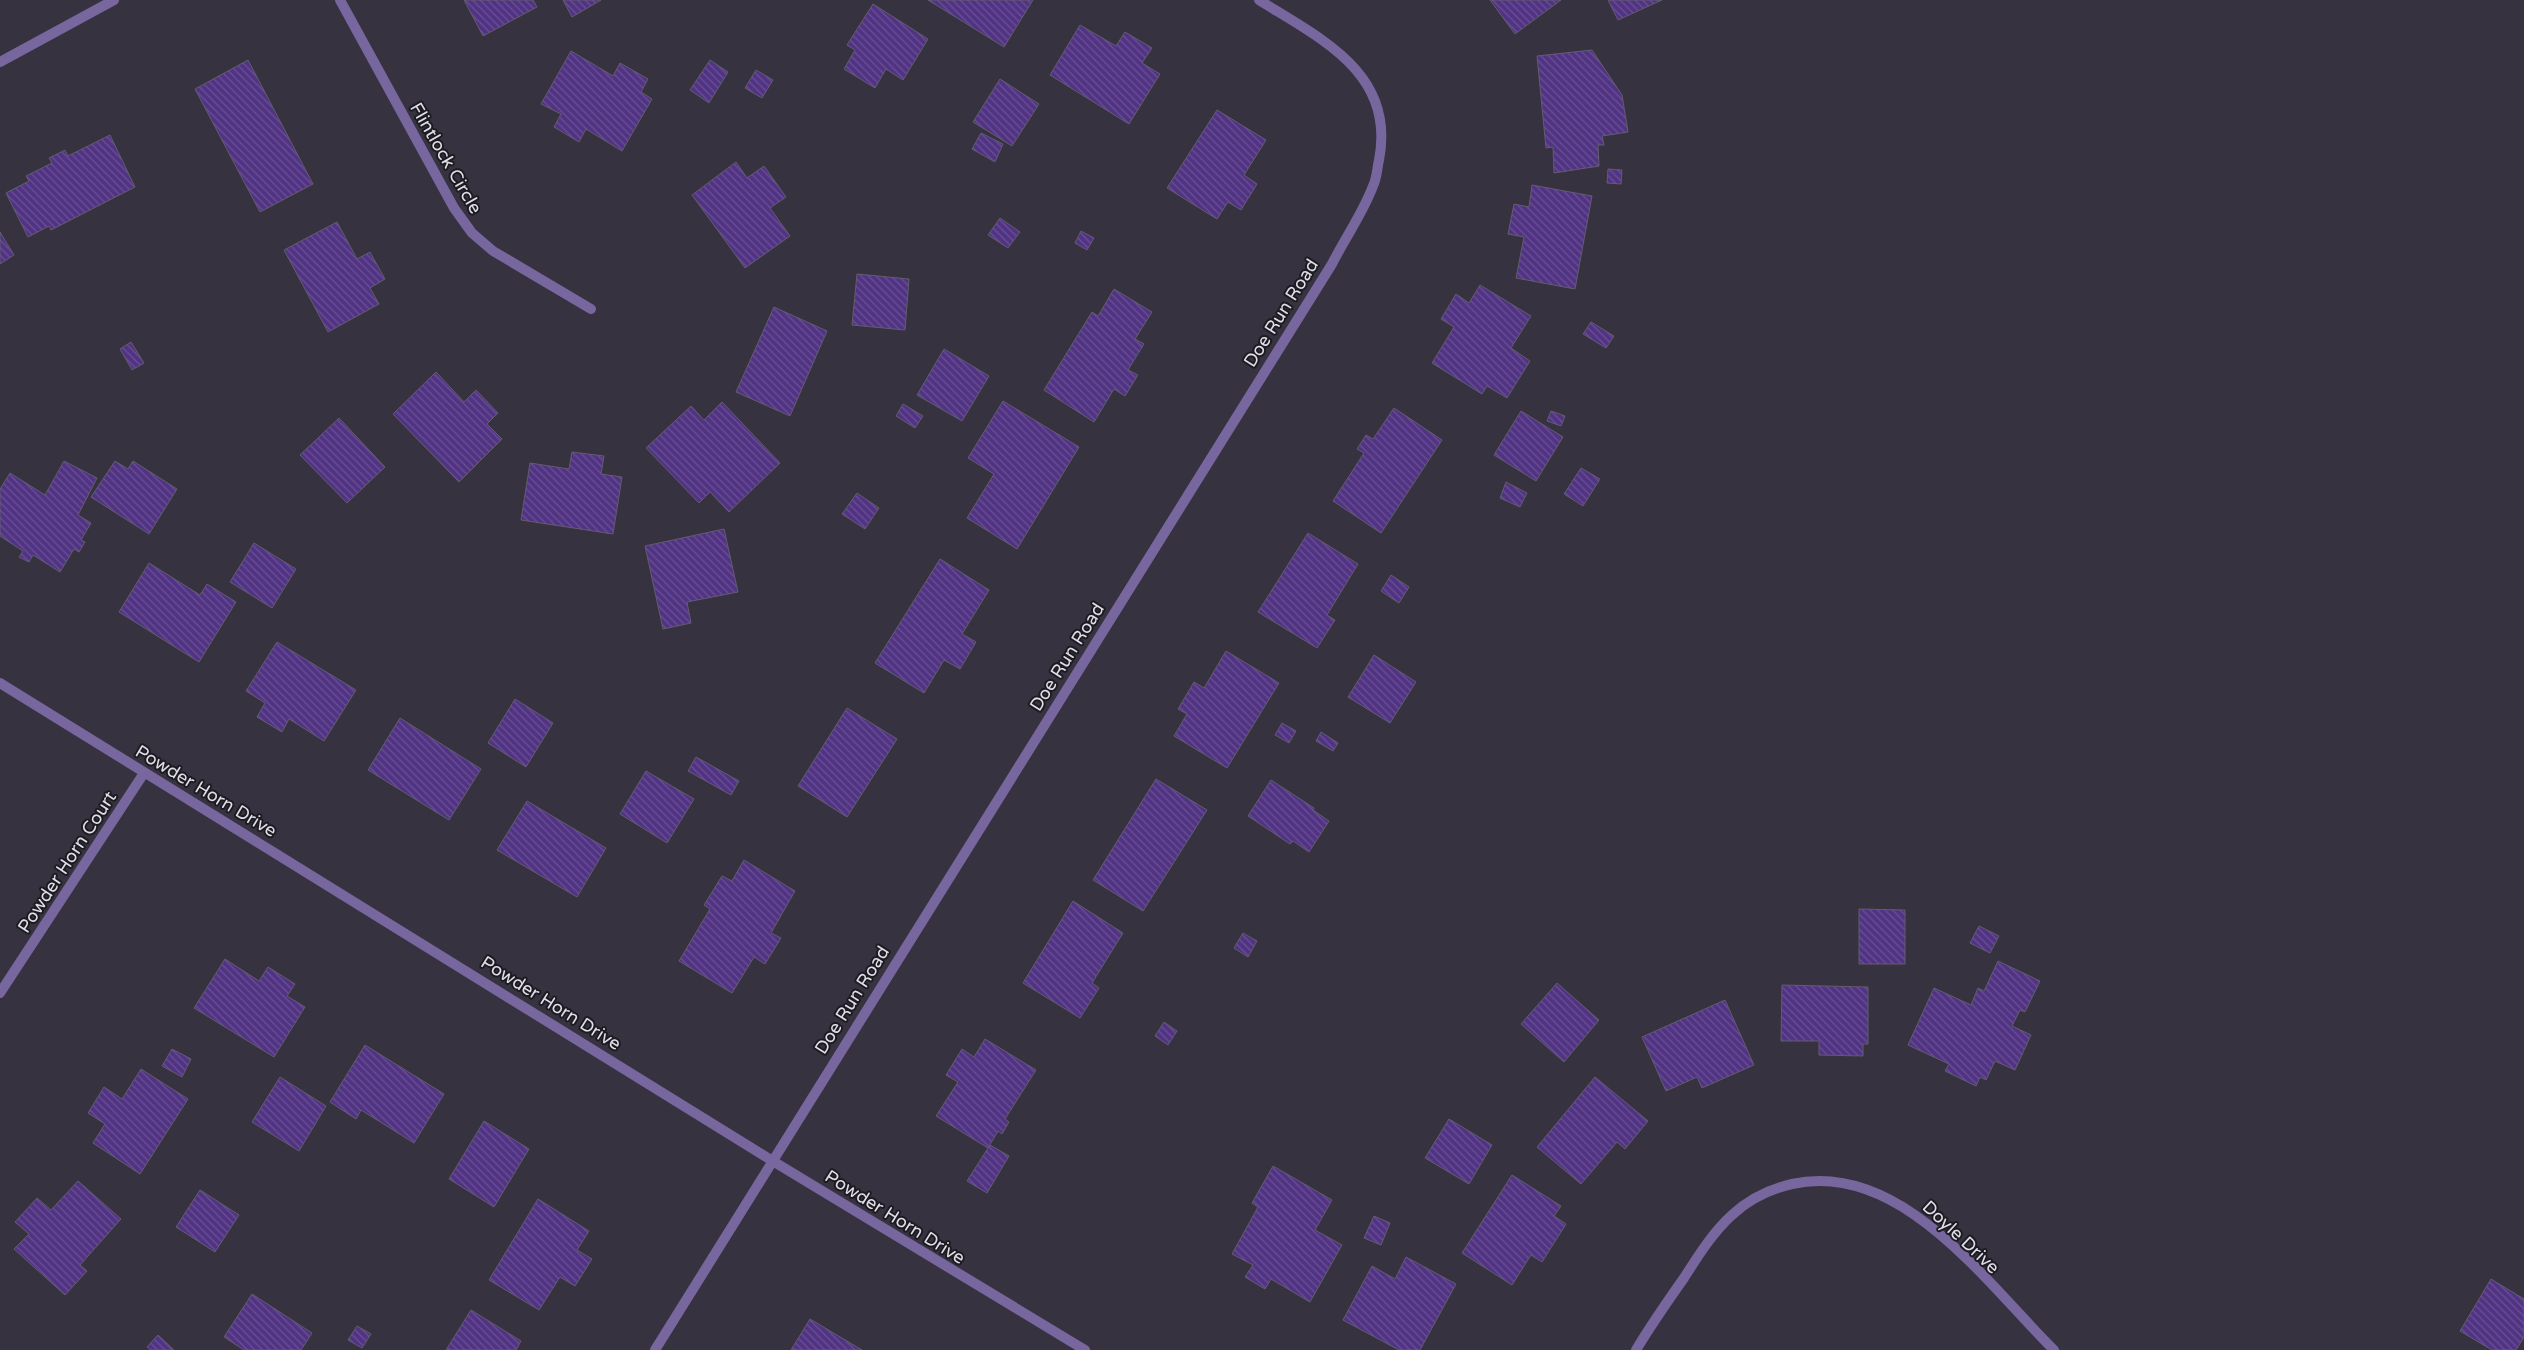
<svg xmlns="http://www.w3.org/2000/svg" width="2524" height="1350" viewBox="0 0 2524 1350" font-family="'Varela Round',sans-serif">
  <style>
    .building { fill: url(#building-back-hatch); stroke: #625d6d }
    .lines { fill: none; stroke-linecap: round; stroke-linejoin: round }
    .street { stroke: #78679e; stroke-width: 10 }
    .labels { text-anchor: middle; dominant-baseline: central; stroke-width: 4; stroke-linejoin: round; paint-order: stroke }
    .street-label { font-size: 18px; fill: #e1dee8; stroke: #1d1b22 }
  </style>
  <defs>
    <pattern id="building-back-hatch" width="6" height="6" patternUnits="userSpaceOnUse" patternTransform="scale(1.25)"><rect width="6" height="6" fill="#513383"/><path d="M-1 5l2 2M0 0l6 6M5-1l2 2" fill="none" stroke="#6a5095"/></pattern>
  </defs>
  <rect width="100%" height="100%" fill="#363240"/>
  <!-- building -->
  <path class="building" d="M 464,0 L 533,0 L 537,7 L 483,36 Z
    M 563,0 L 601,0 L 572,17 Z
    M 928,0 L 1033,0 L 1004,47 Z
    M 1490,0 L 1561,0 L 1515,34 Z
    M 1608,0 L 1662,0 L 1618,20 Z
    M 873,4 L 928,39 L 903,80 L 886,69 L 875,88 L 844,69 L 855,50 L 847,45 Z
    M 1080,25 L 1116,46 L 1125,32 L 1152,48 L 1142,63 L 1160,74 L 1129,124 L 1050,75 Z
    M 1592,50 L 1622,95 L 1628,132 L 1602,136 L 1604,145 L 1598,145 L 1599,166 L 1554,173 L 1553,147 L 1546,148 L 1537,56 Z
    M 571,51 L 613,76 L 620,63 L 648,79 L 641,92 L 652,99 L 622,151 L 586,129 L 579,142 L 554,127 L 561,114 L 541,104 Z
    M 248,60 L 313,184 L 260,212 L 195,89 Z
    M 710,60 L 728,72 L 709,103 L 690,90 Z
    M 756,70 L 773,80 L 762,98 L 745,88 Z
    M 1000,79 L 1039,104 L 1012,146 L 973,122 Z
    M 1217,110 L 1266,140 L 1244,175 L 1257,184 L 1241,210 L 1228,202 L 1217,219 L 1167,188 Z
    M 981,133 L 1003,144 L 995,162 L 972,149 Z
    M 110,135 L 135,187 L 51,230 L 49,226 L 28,237 L 6,193 L 29,181 L 26,176 L 52,163 L 49,158 L 65,150 L 68,156 Z
    M 736,162 L 747,178 L 764,166 L 786,197 L 770,208 L 790,236 L 745,268 L 692,195 Z
    M 1608,169 L 1622,170 L 1621,184 L 1607,183 Z
    M 1532,185 L 1592,196 L 1575,289 L 1516,278 L 1524,237 L 1508,234 L 1514,204 L 1529,207 Z
    M 1000,218 L 1020,232 L 1008,248 L 988,235 Z
    M 337,222 L 357,259 L 370,252 L 385,279 L 370,288 L 379,304 L 328,332 L 284,250 Z
    M 1081,231 L 1094,238 L 1087,250 L 1075,243 Z
    M 0,232 L 14,255 L 0,264 Z
    M 857,274 L 909,279 L 905,330 L 852,325 Z
    M 1480,285 L 1531,316 L 1511,348 L 1530,361 L 1507,398 L 1487,386 L 1482,394 L 1432,363 L 1454,327 L 1441,319 L 1456,294 L 1469,303 Z
    M 1114,289 L 1152,312 L 1135,339 L 1144,344 L 1128,370 L 1138,375 L 1125,396 L 1114,389 L 1094,422 L 1044,390 L 1092,312 L 1098,316 Z
    M 774,307 L 827,331 L 790,416 L 736,392 Z
    M 1591,322 L 1614,336 L 1606,348 L 1583,334 Z
    M 131,342 L 144,363 L 132,370 L 120,349 Z
    M 944,349 L 989,376 L 962,421 L 917,395 Z
    M 436,372 L 464,402 L 476,390 L 498,413 L 487,424 L 502,439 L 459,482 L 393,414 Z
    M 1003,401 L 1079,447 L 1017,549 L 967,518 L 994,474 L 968,458 Z
    M 722,402 L 780,463 L 729,512 L 710,492 L 699,503 L 646,448 L 691,406 L 704,420 Z
    M 903,404 L 923,416 L 915,428 L 896,416 Z
    M 1394,408 L 1442,440 L 1381,533 L 1333,501 L 1364,453 L 1357,449 L 1366,435 L 1373,439 Z
    M 1521,411 L 1563,437 L 1536,481 L 1494,455 Z
    M 1551,411 L 1565,416 L 1561,426 L 1547,421 Z
    M 339,418 L 385,467 L 347,503 L 300,455 Z
    M 572,452 L 604,456 L 601,474 L 622,477 L 613,534 L 521,520 L 530,463 L 569,469 Z
    M 64,461 L 97,478 L 78,515 L 91,523 L 81,540 L 85,542 L 79,552 L 74,549 L 60,572 L 33,555 L 29,562 L 19,557 L 23,551 L 0,536 L 0,489 L 10,473 L 45,495 Z
    M 115,461 L 128,469 L 133,461 L 177,489 L 149,534 L 91,497 Z
    M 1581,468 L 1600,479 L 1583,506 L 1564,494 Z
    M 1506,482 L 1527,493 L 1520,507 L 1500,498 Z
    M 857,493 L 879,508 L 865,529 L 842,514 Z
    M 724,529 L 738,592 L 687,602 L 691,623 L 663,629 L 645,546 Z
    M 1308,533 L 1358,564 L 1327,615 L 1335,620 L 1317,648 L 1258,612 Z
    M 254,543 L 296,569 L 272,608 L 230,582 Z
    M 940,559 L 989,590 L 962,634 L 976,642 L 960,669 L 944,660 L 924,693 L 875,663 Z
    M 149,563 L 200,595 L 207,584 L 236,602 L 199,662 L 119,612 Z
    M 1391,575 L 1409,587 L 1399,603 L 1381,591 Z
    M 277,642 L 356,690 L 324,741 L 289,719 L 282,732 L 257,717 L 265,703 L 246,691 Z
    M 1226,651 L 1279,683 L 1227,768 L 1174,736 L 1187,714 L 1178,709 L 1194,682 L 1204,688 Z
    M 1374,655 L 1416,682 L 1390,723 L 1348,697 Z
    M 515,699 L 553,723 L 526,767 L 488,743 Z
    M 847,708 L 897,739 L 847,817 L 798,786 Z
    M 400,718 L 481,769 L 449,820 L 368,770 Z
    M 1282,723 L 1296,731 L 1289,743 L 1275,735 Z
    M 1321,732 L 1338,743 L 1333,751 L 1316,741 Z
    M 696,757 L 739,781 L 731,795 L 688,771 Z
    M 646,771 L 694,799 L 667,843 L 620,814 Z
    M 1156,779 L 1207,810 L 1143,911 L 1093,880 Z
    M 1271,780 L 1314,808 L 1313,810 L 1329,821 L 1309,852 L 1293,841 L 1290,844 L 1248,816 Z
    M 527,801 L 606,848 L 577,897 L 497,850 Z
    M 744,860 L 795,891 L 771,933 L 781,938 L 765,964 L 754,957 L 732,993 L 679,961 L 710,909 L 704,905 L 722,876 L 732,881 Z
    M 1073,901 L 1123,933 L 1092,983 L 1099,988 L 1080,1018 L 1023,983 Z
    M 1859,909 L 1905,910 L 1905,964 L 1859,964 Z
    M 1979,926 L 1999,936 L 1990,953 L 1970,943 Z
    M 1243,933 L 1257,941 L 1248,957 L 1234,948 Z
    M 225,959 L 259,981 L 268,967 L 295,984 L 287,996 L 305,1007 L 274,1057 L 194,1008 Z
    M 1998,961 L 2040,981 L 2025,1012 L 2020,1010 L 2012,1026 L 2031,1035 L 2015,1070 L 1995,1061 L 1986,1080 L 1980,1077 L 1976,1086 L 1945,1071 L 1949,1064 L 1908,1045 L 1934,988 L 1971,1005 L 1978,988 L 1984,991 Z
    M 1557,983 L 1599,1020 L 1564,1062 L 1521,1024 Z
    M 1782,985 L 1868,987 L 1868,1044 L 1863,1044 L 1863,1056 L 1819,1055 L 1819,1041 L 1781,1041 Z
    M 1725,1000 L 1754,1065 L 1702,1088 L 1697,1077 L 1666,1091 L 1642,1037 Z
    M 1164,1022 L 1177,1031 L 1168,1045 L 1155,1036 Z
    M 985,1039 L 1036,1070 L 1005,1119 L 1009,1122 L 1002,1134 L 998,1131 L 988,1148 L 936,1116 L 958,1082 L 946,1075 L 962,1049 L 974,1057 Z
    M 365,1045 L 444,1094 L 414,1143 L 361,1110 L 356,1119 L 330,1102 Z
    M 172,1049 L 191,1059 L 182,1077 L 162,1066 Z
    M 141,1069 L 188,1099 L 140,1174 L 93,1143 L 105,1124 L 88,1113 L 104,1087 L 122,1099 Z
    M 280,1077 L 326,1106 L 299,1151 L 252,1122 Z
    M 1595,1077 L 1648,1121 L 1625,1149 L 1617,1142 L 1581,1184 L 1537,1147 Z
    M 1449,1119 L 1492,1145 L 1469,1184 L 1425,1158 Z
    M 484,1121 L 529,1149 L 494,1207 L 449,1179 Z
    M 990,1145 L 1009,1156 L 987,1193 L 967,1181 Z
    M 1273,1166 L 1332,1200 L 1315,1230 L 1342,1245 L 1310,1302 L 1271,1279 L 1265,1289 L 1245,1277 L 1253,1265 L 1232,1254 L 1258,1207 L 1252,1203 Z
    M 1512,1175 L 1561,1206 L 1554,1216 L 1566,1224 L 1542,1262 L 1531,1255 L 1512,1285 L 1462,1253 Z
    M 78,1181 L 121,1219 L 80,1265 L 87,1271 L 65,1295 L 14,1249 L 29,1234 L 15,1222 L 37,1198 L 51,1210 Z
    M 200,1190 L 239,1215 L 215,1252 L 176,1227 Z
    M 538,1199 L 589,1231 L 577,1250 L 592,1259 L 575,1286 L 560,1277 L 539,1310 L 489,1280 Z
    M 1374,1216 L 1390,1223 L 1381,1245 L 1364,1238 Z
    M 1406,1257 L 1456,1284 L 1420,1350 L 1399,1350 L 1343,1320 L 1372,1266 L 1395,1279 Z
    M 2491,1279 L 2524,1299 L 2524,1337 L 2516,1350 L 2492,1350 L 2460,1331 Z
    M 252,1294 L 312,1333 L 301,1350 L 244,1350 L 224,1337 Z
    M 471,1310 L 521,1341 L 516,1350 L 446,1350 Z
    M 810,1319 L 862,1350 L 791,1350 Z
    M 357,1326 L 371,1334 L 362,1348 L 348,1340 Z
    M 158,1335 L 174,1350 L 151,1350 L 147,1347 Z"/>
  <g class="lines">
    <!-- street -->
    <path class="street" d="M 340,0 L 454,208 L 472,233 L 493,251 L 591,309
      M 0,62 L 114,0
      M 0,683 L 771,1160 L 1085,1350
      M 0,993 L 144,773
      M 655,1350 L 1332,264 C 1345,238 1363,213 1373,186 C 1377,178 1377,168 1379,160 C 1396,73 1321,39 1259,0
      M 1636,1350 C 1651,1325 1667,1302 1684,1278 C 1698,1256 1713,1232 1732,1215 C 1748,1200 1770,1189 1792,1184 C 1901,1160 1986,1283 2054,1350"/>
  </g>
  <g class="labels">
    <!-- street labels -->
    <g class="street-label">
      <text transform="translate(446 158) rotate(60)">Flintlock Circle</text>
      <text transform="translate(1281 313) rotate(-58)">Doe Run Road</text>
      <text transform="translate(1067 657) rotate(-58)">Doe Run Road</text>
      <text transform="translate(206 791) rotate(31)">Powder Horn Drive</text>
      <text transform="translate(67 862) rotate(-57)">Powder Horn Court</text>
      <text transform="translate(852 1000) rotate(-58)">Doe Run Road</text>
      <text transform="translate(551 1003) rotate(32)">Powder Horn Drive</text>
      <text transform="translate(895 1217) rotate(32)">Powder Horn Drive</text>
      <text transform="translate(1961 1237) rotate(43)">Doyle Drive</text>
    </g>
  </g>
</svg>
